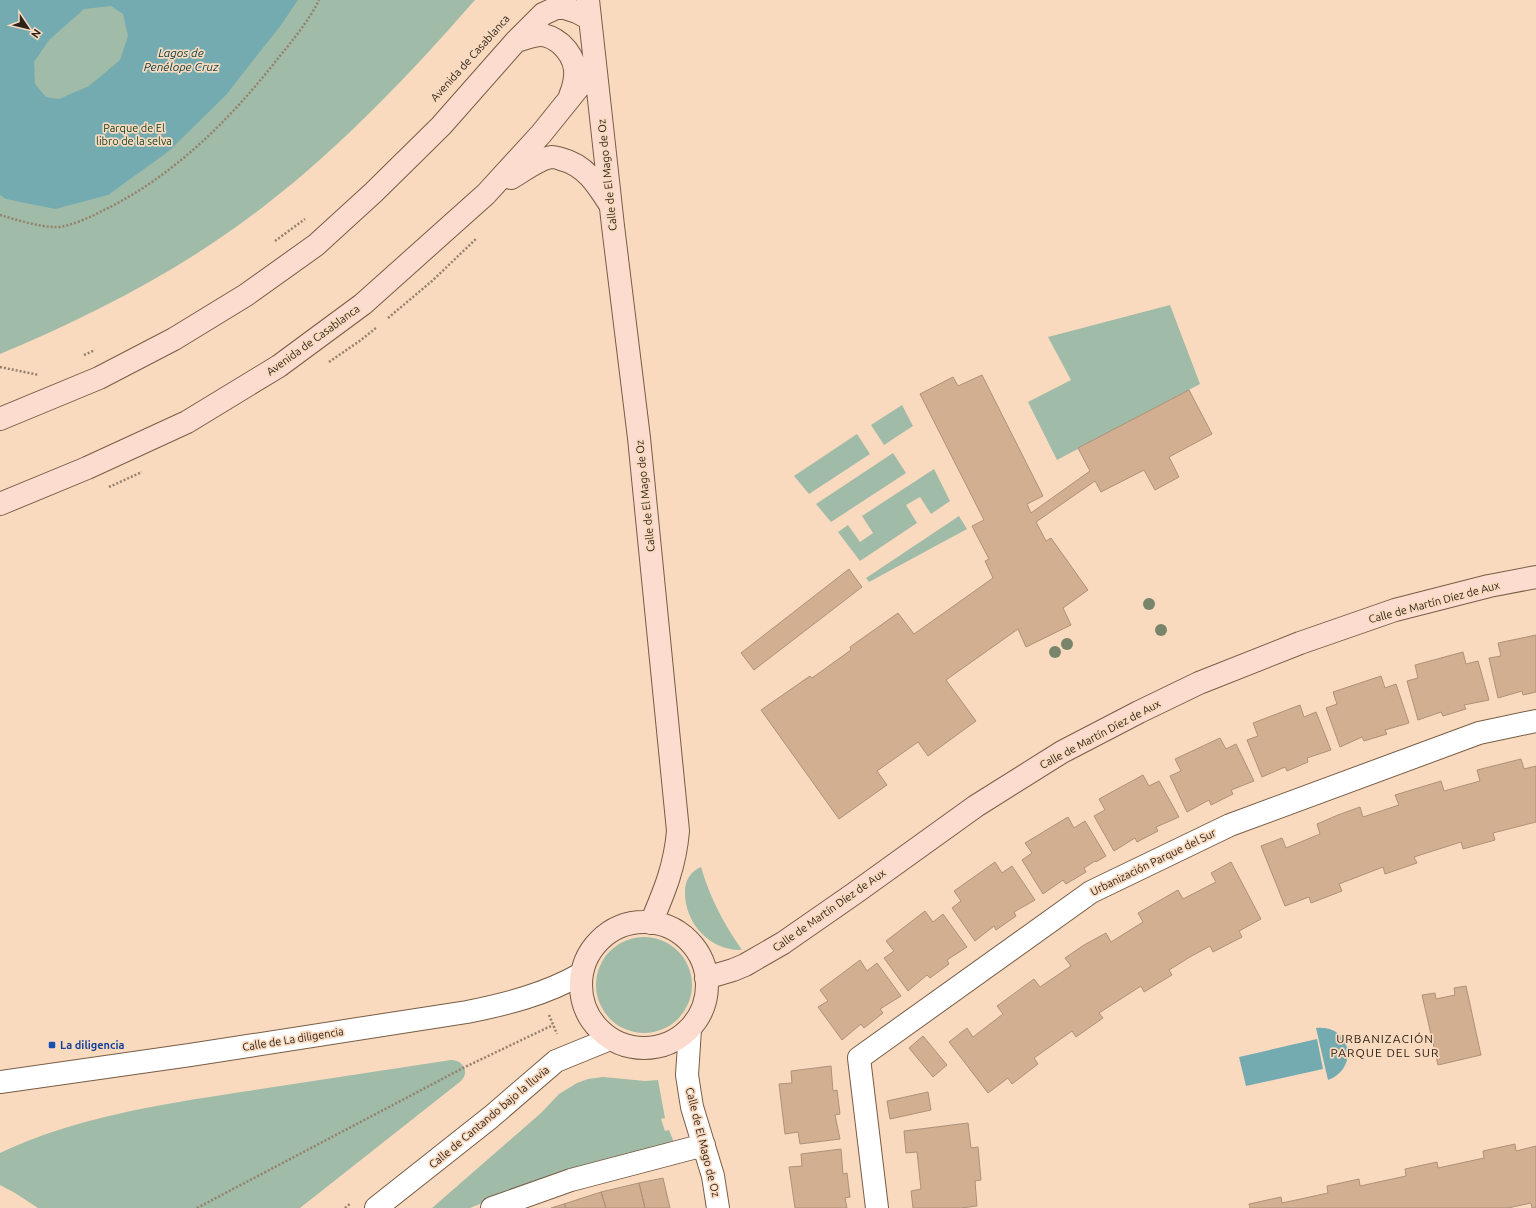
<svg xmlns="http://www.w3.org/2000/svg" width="1536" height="1208" viewBox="0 0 1536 1208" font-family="Ubuntu,sans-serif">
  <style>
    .green { fill: #a0bba7 }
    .water { fill: #74abb1; fill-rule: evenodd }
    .building { fill: #d2af90; stroke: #ae9178 }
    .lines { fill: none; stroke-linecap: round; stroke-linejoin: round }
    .street-casing { stroke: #775d45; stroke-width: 24 }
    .secondary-casing { stroke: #775d45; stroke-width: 24 }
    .path { stroke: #95806d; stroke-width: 2.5; stroke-dasharray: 2 2; stroke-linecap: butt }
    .street { stroke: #fff; stroke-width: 22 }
    .secondary { stroke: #fcdccf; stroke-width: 22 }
    .tree { fill: #79856a }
    .transit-dot { fill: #1a4fb4; stroke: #f9dabf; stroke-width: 1.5 }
    .labels { text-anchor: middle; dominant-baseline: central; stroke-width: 3.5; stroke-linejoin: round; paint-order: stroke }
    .street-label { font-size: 11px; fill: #2e2319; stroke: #f9dabf }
    .park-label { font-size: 11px; fill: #114024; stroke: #f9dabf }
    .transit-label { font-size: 11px; font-weight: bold; fill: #164399; stroke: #f9dabf; text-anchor: start }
    .water-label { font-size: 12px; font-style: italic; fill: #063d42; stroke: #f9dabf }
    .neighbourhood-label { font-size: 12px; letter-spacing: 1px; fill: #2e2319; stroke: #f9dabf }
  </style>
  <rect width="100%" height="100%" fill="#f9dabf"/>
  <!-- green -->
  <path class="green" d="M 0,0 L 475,0 C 410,74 341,147 263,207 C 183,269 93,315 0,354 Z
    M 1170,305 L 1200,384 L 1057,460 L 1028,402 L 1071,380 L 1048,337 Z
    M 902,405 L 913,426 L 884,445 L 871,425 Z
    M 857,434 L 870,454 L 809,494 L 794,476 Z
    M 893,453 L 906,473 L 831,522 L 816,504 Z
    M 934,469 L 950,501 L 931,514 L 920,497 L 906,505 L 917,523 L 860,561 L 838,532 L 848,525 L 860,542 L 873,533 L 862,516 Z
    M 959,516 L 967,529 L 869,582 L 866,578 Z
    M 701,867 C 710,898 724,924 742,950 C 709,951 684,922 685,891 C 685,880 691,871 701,867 Z
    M596 985a48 48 0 1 1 96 0a48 48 0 1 1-96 0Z
    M 451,1060 C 463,1060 470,1072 461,1081 L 300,1208 L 38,1208 L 15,1193 L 0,1185 L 0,1153 C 77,1117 157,1105 241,1092 C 311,1081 381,1071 451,1060 Z
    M 603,1077 L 645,1081 L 658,1080 L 665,1118 L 661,1119 L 665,1131 L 669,1130 L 675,1145 L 504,1194 L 470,1208 L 432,1208 L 541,1113 L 559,1094 L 577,1083 L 588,1079 Z"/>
  <!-- water -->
  <path class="water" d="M 0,0 L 298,0 L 281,25 L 226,95 L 169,151 L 108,195 L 55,209 L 6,199 L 0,195 ZM 111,6 L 123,14 L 128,36 L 120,60 L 89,86 L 59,99 L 46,97 L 35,84 L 34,62 L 49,40 L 84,9 Z
    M 1316,1028 C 1351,1024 1360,1068 1328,1080 Z
    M 1317,1039 L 1323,1069 L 1246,1086 L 1239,1057 Z"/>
  <!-- building -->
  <path class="building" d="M 982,375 L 1043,496 L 1027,504 L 1031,513 L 1090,471 L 1078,448 L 1189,390 L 1212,434 L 1169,457 L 1179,477 L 1155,490 L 1144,470 L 1101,492 L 1095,481 L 1036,522 L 1046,541 L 1051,538 L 1088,590 L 1063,608 L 1071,625 L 1026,647 L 1018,629 L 946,680 L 976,721 L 928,756 L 918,742 L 877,771 L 887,785 L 839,819 L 761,710 L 810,676 L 812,678 L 851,650 L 850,647 L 898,613 L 914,634 L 993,578 L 985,561 L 989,559 L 972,526 L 984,520 L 920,394 L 953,377 L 958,386 Z
    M 849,569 L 862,587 L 754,670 L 741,653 Z
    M 1536,635 L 1536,692 L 1523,695 L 1522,691 L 1498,698 L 1489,658 L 1501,656 L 1498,643 Z
    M 1463,652 L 1466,664 L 1478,661 L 1489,700 L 1464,705 L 1466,709 L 1443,716 L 1441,712 L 1418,720 L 1407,681 L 1418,678 L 1415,665 Z
    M 1381,676 L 1385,688 L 1396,684 L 1409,723 L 1385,730 L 1387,734 L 1364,741 L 1362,737 L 1340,747 L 1326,708 L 1337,704 L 1333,692 Z
    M 1300,705 L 1304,717 L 1316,712 L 1331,750 L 1307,758 L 1308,762 L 1287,771 L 1285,767 L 1262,777 L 1247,740 L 1258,736 L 1253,723 Z
    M 1220,738 L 1226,749 L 1236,744 L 1254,781 L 1231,790 L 1233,794 L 1211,805 L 1209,800 L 1187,812 L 1170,776 L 1181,771 L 1175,759 Z
    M 1521,759 L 1524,769 L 1536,766 L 1536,822 L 1493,833 L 1495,840 L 1463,849 L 1461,842 L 1414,857 L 1417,863 L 1385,874 L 1383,867 L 1339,884 L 1342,891 L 1311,903 L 1309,897 L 1285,906 L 1261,846 L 1282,838 L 1286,848 L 1320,834 L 1317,824 L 1338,815 L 1360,807 L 1363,817 L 1399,805 L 1395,795 L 1441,781 L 1444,791 L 1480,781 L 1477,770 Z
    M 1143,775 L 1149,786 L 1159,781 L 1179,817 L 1156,827 L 1158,831 L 1137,842 L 1135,838 L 1114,851 L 1094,816 L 1105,810 L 1099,799 Z
    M 1068,817 L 1074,828 L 1085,821 L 1106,856 L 1096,862 L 1095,861 L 1084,868 L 1086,872 L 1066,884 L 1063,880 L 1043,894 L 1022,860 L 1032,853 L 1025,843 Z
    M 995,862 L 1002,873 L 1012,866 L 1035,900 L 1014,912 L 1016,916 L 996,930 L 994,926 L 975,941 L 952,908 L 961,901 L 954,891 Z
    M 1231,862 L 1261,919 L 1239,931 L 1242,937 L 1213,952 L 1210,946 L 1190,957 L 1169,970 L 1172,975 L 1144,992 L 1141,986 L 1099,1013 L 1103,1018 L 1076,1037 L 1072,1031 L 1034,1058 L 1038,1064 L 1012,1084 L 1008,1078 L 988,1093 L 949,1042 L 967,1028 L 973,1037 L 1003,1014 L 997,1006 L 1034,979 L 1040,987 L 1071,966 L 1065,958 L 1084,945 L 1106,933 L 1111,942 L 1143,922 L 1138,913 L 1178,890 L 1183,899 L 1216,882 L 1211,873 Z
    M 925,911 L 933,922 L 943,914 L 967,947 L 947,960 L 949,964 L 930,978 L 927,975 L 908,991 L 884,958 L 894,951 L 886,941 Z
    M 860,960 L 867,971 L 877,963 L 901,996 L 880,1009 L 883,1013 L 864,1028 L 861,1024 L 842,1040 L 818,1007 L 828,1001 L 820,990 Z
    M 1466,986 L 1481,1055 L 1438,1065 L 1422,995 L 1435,993 L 1436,999 L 1455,995 L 1454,988 Z
    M 923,1036 L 947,1065 L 933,1077 L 909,1048 Z
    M 831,1066 L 833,1091 L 837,1090 L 840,1114 L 835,1115 L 840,1139 L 800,1144 L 798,1132 L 785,1134 L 779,1084 L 792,1083 L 791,1071 Z
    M 928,1092 L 931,1110 L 890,1119 L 887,1101 Z
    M 968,1123 L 971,1148 L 978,1147 L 981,1180 L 975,1181 L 977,1206 L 961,1208 L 913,1208 L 911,1191 L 921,1189 L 917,1152 L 906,1153 L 904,1131 Z
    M 1515,1144 L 1516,1151 L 1536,1146 L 1536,1208 L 1532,1208 L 1531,1203 L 1508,1208 L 1250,1208 L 1249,1204 L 1281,1197 L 1282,1203 L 1328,1193 L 1327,1186 L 1359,1179 L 1360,1186 L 1406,1176 L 1405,1169 L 1437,1162 L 1438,1168 L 1484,1158 L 1483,1151 Z
    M 841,1149 L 843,1174 L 847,1173 L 850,1197 L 845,1198 L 847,1208 L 795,1208 L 789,1167 L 802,1166 L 801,1154 Z
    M 663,1178 L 670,1208 L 645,1208 L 639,1183 Z
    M 639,1183 L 645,1208 L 606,1208 L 601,1192 Z
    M 601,1192 L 606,1208 L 566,1208 L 564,1204 Z
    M 564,1204 L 566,1208 L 551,1208 Z"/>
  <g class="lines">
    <!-- street casing -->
    <g class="street-casing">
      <path id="street" d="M 690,1029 L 687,1075 L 692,1107 L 713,1176 L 718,1208
        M 0,1082 L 190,1055 L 467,1012 C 507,1004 546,994 581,974
        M 376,1208 L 491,1117 L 556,1061 L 610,1039
        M 492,1208 L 571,1180 L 704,1145
        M 877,1208 L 859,1058 L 1091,892 L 1230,825 L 1479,733 L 1536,721"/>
    </g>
    <!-- secondary casing -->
    <g class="secondary-casing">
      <path id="secondary" d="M 588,0 L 613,226 L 639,438 L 678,831 C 675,866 665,890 651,923
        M 516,41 C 524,39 534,35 541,35 C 548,35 556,40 561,44 C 578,60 578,76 570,96
        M 511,178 C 522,172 539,158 552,157 C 555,157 558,158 561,159 C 585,165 597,184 609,203
        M 0,419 L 99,378 L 174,339 L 246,295 L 316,245 L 374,192 L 441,126 L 516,41 L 543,14 L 556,8 L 565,8 L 577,12 L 590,19
        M 0,504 L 87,468 L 187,422 L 279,366 L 363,304 L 486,194 L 541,134 L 595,67
        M581 985a63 63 0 1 1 126 0a63 63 0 1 1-126 0Z
        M 706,978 L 733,970 L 745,965 L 783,943 L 855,893 L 976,806 L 1062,752 L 1139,712 L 1199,683 L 1300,643 L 1395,610 L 1489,586 L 1536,577"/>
    </g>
    <!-- path -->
    <path class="path" d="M 0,215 C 17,220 39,227 56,227 C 69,227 91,217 102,211 C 173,177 231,119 279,57 C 294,39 309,20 319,0
      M 275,241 L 305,219
      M 388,318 L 432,281 L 477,238
      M 84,355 L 95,350
      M 329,362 L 361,340 L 377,327
      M 0,367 L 39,375
      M 109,487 L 142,472
      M 549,1015 L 557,1034
      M 197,1208 L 465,1067 L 553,1025
      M 345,1208 L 351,1203"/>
    <!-- street -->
    <use href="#street" class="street"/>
    <!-- secondary -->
    <use href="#secondary" class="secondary"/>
  </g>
  <!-- trees -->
  <g class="tree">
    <circle cx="1149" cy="604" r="6"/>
    <circle cx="1161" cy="630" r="6"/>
    <circle cx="1067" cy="644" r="6"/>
    <circle cx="1055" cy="652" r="6"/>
  </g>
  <!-- markers -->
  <rect class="transit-dot" x="48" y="1041" width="8" height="8" rx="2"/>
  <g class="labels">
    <!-- street labels -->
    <g class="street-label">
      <text transform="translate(470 58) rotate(-48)">Avenida de Casablanca</text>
      <text transform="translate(607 175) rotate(-96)">Calle de El Mago de Oz</text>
      <text transform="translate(313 340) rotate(-36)">Avenida de Casablanca</text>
      <text transform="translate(645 496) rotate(-96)">Calle de El Mago de Oz</text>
      <text transform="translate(1434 602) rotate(-15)">Calle de Martín Díez de Aux</text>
      <text transform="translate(1100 734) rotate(-28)">Calle de Martín Díez de Aux</text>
      <text transform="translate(1153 862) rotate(-26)">Urbanización Parque del Sur</text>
      <text transform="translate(829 910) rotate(-35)">Calle de Martín Díez de Aux</text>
      <text transform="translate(293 1039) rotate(-9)">Calle de La diligencia</text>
      <text transform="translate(489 1117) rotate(-40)">Calle de Cantando bajo la lluvia</text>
      <text transform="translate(703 1142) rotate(76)">Calle de El Mago de Oz</text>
    </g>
    <!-- park labels -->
    <g class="park-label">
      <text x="134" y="128">Parque de El<tspan x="134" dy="13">libro de la selva</tspan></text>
    </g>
    <!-- transit labels -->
    <g class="transit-label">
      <text x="60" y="1045">La diligencia</text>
    </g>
    <!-- water labels -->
    <g class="water-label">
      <text x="181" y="52">Lagos de<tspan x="181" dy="14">Penélope Cruz</tspan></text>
    </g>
    <!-- neighbourhood labels -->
    <g class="neighbourhood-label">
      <text x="1385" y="1038">URBANIZACIÓN<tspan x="1385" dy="14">PARQUE DEL SUR</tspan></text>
    </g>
  </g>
  <!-- north arrow -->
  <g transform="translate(28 28) rotate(125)" stroke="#f9dabf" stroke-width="3" paint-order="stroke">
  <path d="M0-3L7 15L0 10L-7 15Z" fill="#2e2319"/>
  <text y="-6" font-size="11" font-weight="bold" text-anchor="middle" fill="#2e2319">N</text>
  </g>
</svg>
